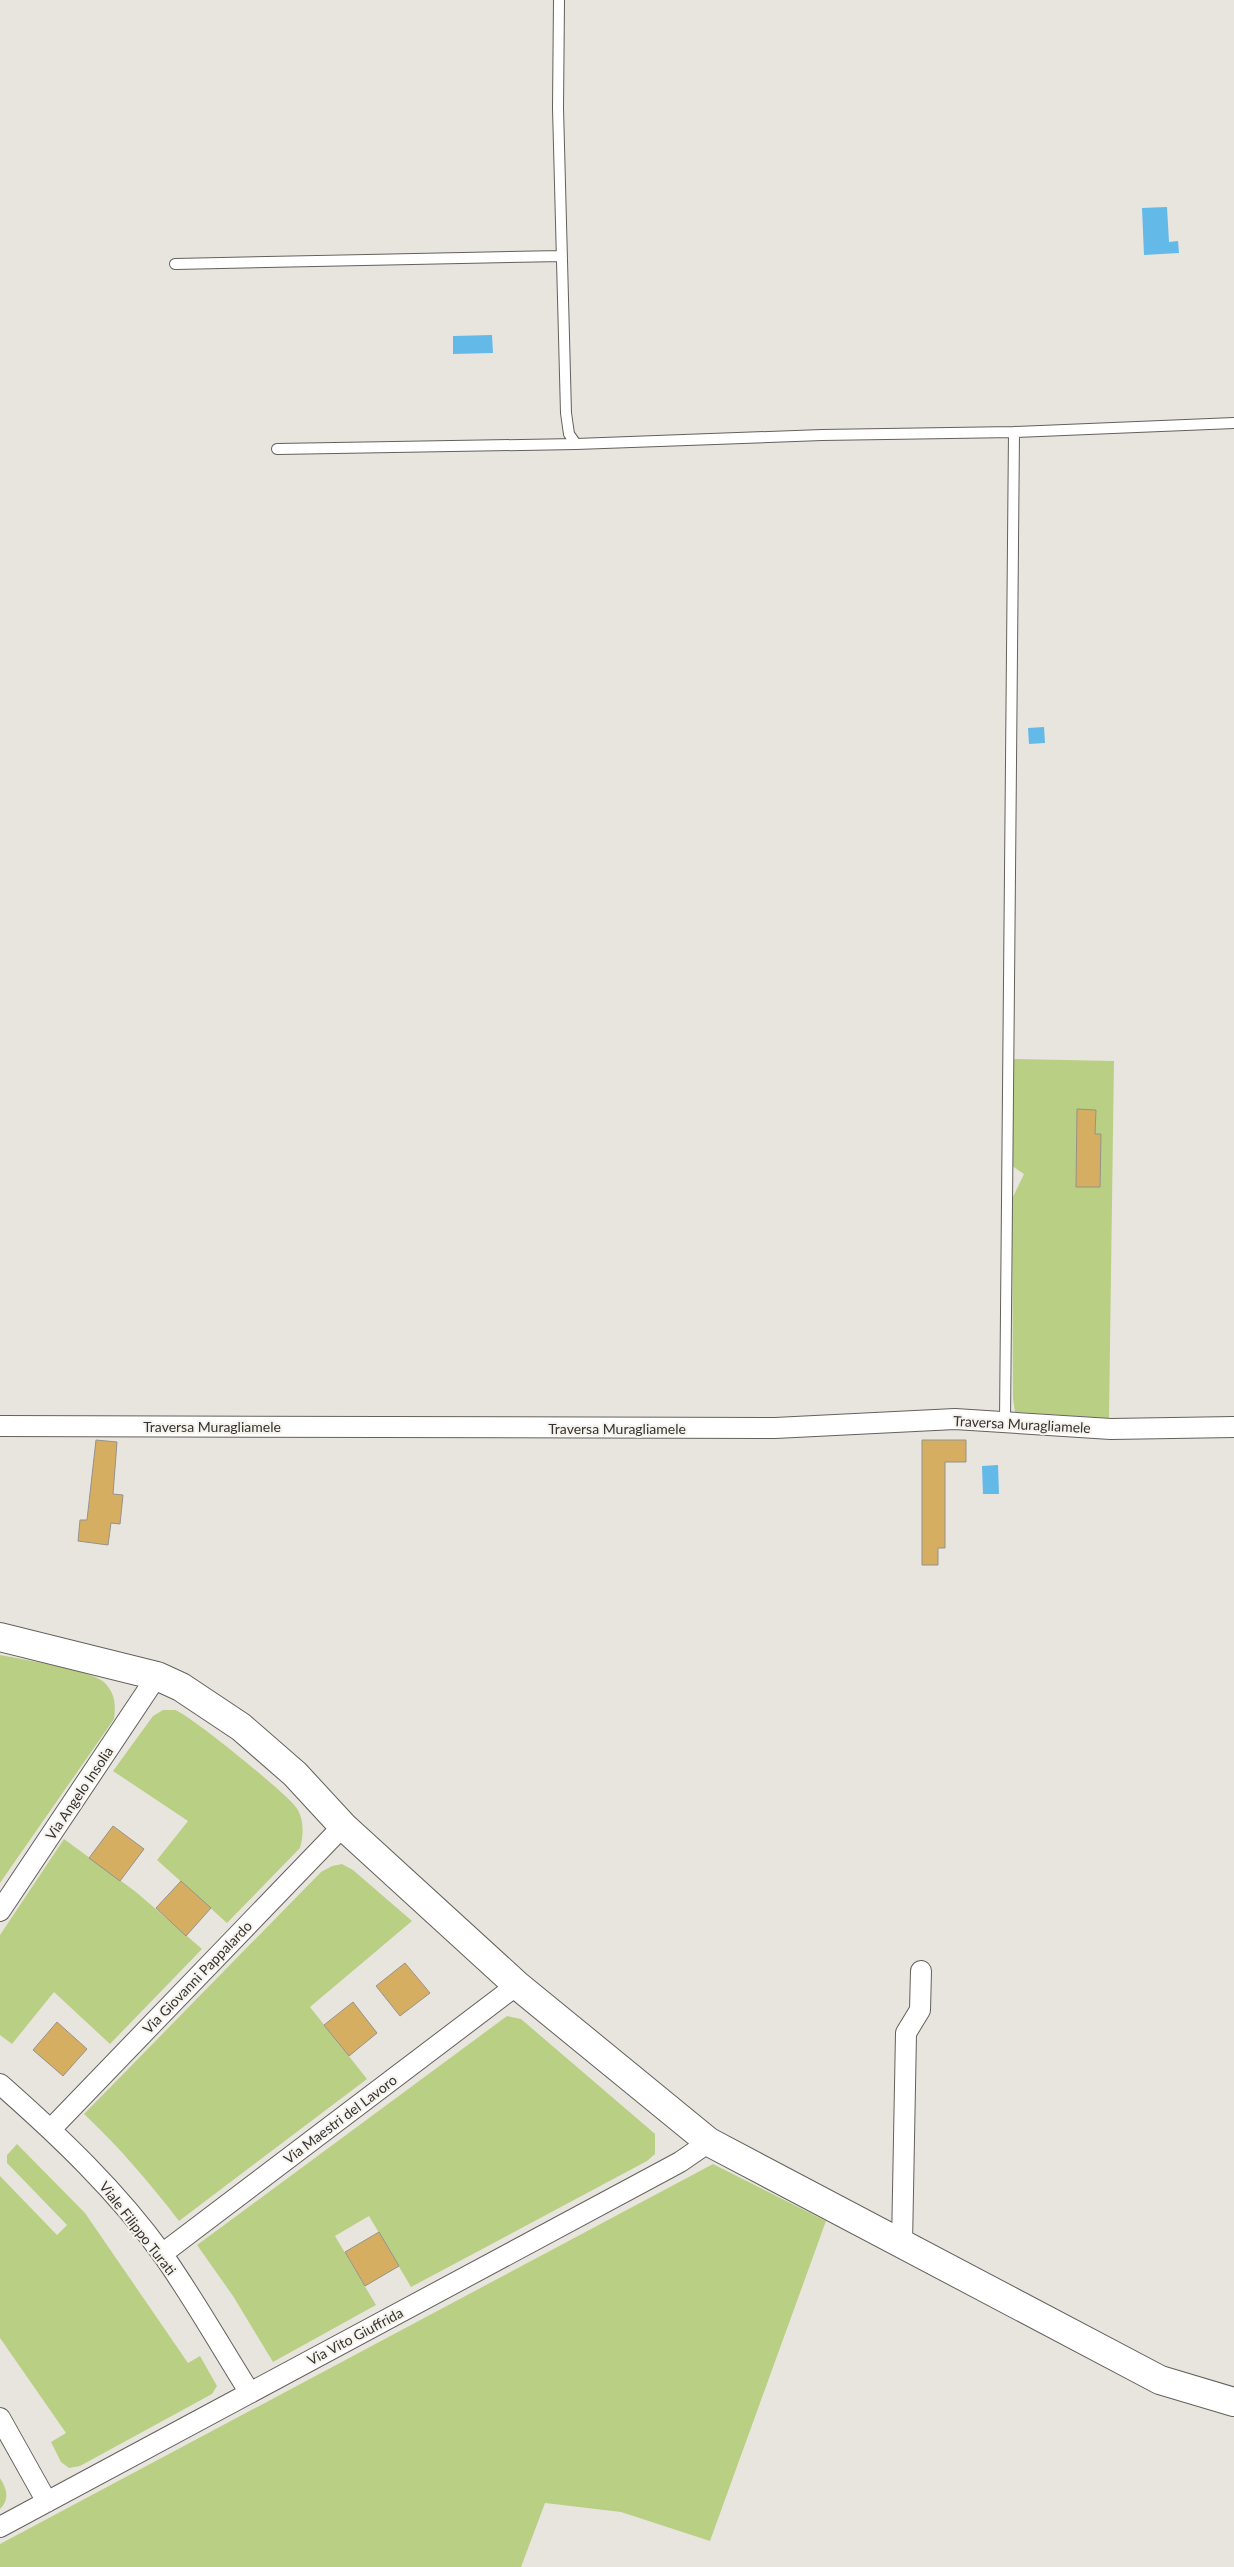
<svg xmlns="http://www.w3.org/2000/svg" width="1234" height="2567" viewBox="0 0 1234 2567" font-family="Lato,sans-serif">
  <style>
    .green { fill: #b9d084 }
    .water { fill: #63b9e7 }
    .building { fill: #d6ae61; stroke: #95928c }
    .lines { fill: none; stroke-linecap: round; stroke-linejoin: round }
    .lane-casing { stroke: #64615c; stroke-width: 12 }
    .street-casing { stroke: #64615c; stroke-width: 22 }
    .secondary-casing { stroke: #64615c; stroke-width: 30 }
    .lane { stroke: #fff; stroke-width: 10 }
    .street { stroke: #fff; stroke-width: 20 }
    .secondary { stroke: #fff; stroke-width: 28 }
    .labels { text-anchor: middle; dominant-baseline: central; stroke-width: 4; stroke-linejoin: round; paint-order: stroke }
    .street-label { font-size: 14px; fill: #343230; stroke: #f6f2ec }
  </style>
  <rect width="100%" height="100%" fill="#e8e5df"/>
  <!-- green -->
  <path class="green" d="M 1014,1059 L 1114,1061 L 1109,1418 L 1015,1412 L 1013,1399 L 1012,1199 L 1024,1174 L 1012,1166 Z
    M 0,1655 C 20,1659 93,1670 105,1683 C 115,1694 116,1704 114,1719 L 0,1883 Z
    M 163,1710 C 166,1710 171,1710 175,1710 C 189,1714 287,1794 296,1807 C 304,1818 304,1835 300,1848 L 227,1923 L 157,1860 L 188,1821 L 113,1771 L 153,1716 Z
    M 64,1839 L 136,1892 L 202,1949 L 110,2044 L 54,1992 L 12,2044 L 0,2035 L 0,1935 Z
    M 342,1864 L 353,1870 L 412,1921 L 310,2007 L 367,2079 L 179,2221 C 150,2183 119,2147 84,2114 L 321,1872 L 332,1866 Z
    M 507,2016 L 521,2019 L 647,2127 L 655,2134 L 655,2154 L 647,2161 L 411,2287 L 369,2216 L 335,2236 L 376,2305 L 273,2362 L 233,2296 L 197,2245 Z
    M 17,2144 L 85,2213 L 188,2363 L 200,2356 L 217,2386 L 212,2394 L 80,2466 L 69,2468 L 61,2462 L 51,2442 L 66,2433 L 0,2338 L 0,2176 L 57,2235 L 67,2225 L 7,2163 L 7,2155 Z
    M 713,2164 L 826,2221 L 710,2541 L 621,2512 L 545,2503 L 521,2567 L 0,2567 L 0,2544 Z
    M 0,2478 C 7,2489 10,2499 0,2509 Z"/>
  <!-- water -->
  <path class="water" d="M 1167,207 L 1169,242 L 1178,241 L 1179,253 L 1144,255 L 1142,208 Z
    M 492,335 L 493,353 L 453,354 L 453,336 Z
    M 1044,727 L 1045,743 L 1029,744 L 1028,728 Z
    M 998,1465 L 999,1494 L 983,1494 L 982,1466 Z"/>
  <!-- building -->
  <path class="building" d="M 1077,1109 L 1096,1110 L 1095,1134 L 1101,1134 L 1100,1187 L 1076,1187 Z
    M 96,1440 L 117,1442 L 113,1494 L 123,1495 L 120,1524 L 111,1523 L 108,1545 L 78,1541 L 80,1520 L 87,1520 Z
    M 922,1440 L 966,1440 L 966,1462 L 945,1462 L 945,1548 L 938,1548 L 938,1565 L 922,1565 Z
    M 113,1826 L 144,1849 L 120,1881 L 89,1858 Z
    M 181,1881 L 211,1908 L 186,1936 L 156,1908 Z
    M 405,1963 L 430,1993 L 400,2016 L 376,1986 Z
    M 353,2002 L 377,2033 L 349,2056 L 324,2025 Z
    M 57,2022 L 87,2049 L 63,2076 L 33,2050 Z
    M 379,2232 L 399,2266 L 365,2286 L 345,2252 Z"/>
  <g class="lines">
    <!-- lane casing -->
    <g class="lane-casing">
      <path id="lane" d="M 559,0 L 558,108 L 566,413 L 569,434 L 576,444 L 822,435 L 1014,432
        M 175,264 L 562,256
        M 277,449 L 576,444
        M 1005,1422 L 1014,432 L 1234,423"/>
    </g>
    <!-- street casing -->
    <g class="street-casing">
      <path id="street" d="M 0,1426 L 775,1428 L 955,1419 L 1111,1429 L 1234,1427
        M 0,1911 L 157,1676
        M 0,2084 C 59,2136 117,2191 163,2255 C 194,2299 221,2347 250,2393
        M 51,2129 L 343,1826
        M 902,2244 L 906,2033 L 920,2010 L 921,1971
        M 162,2254 L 517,1985
        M 0,2418 L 47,2502
        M 0,2527 L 680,2162 L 709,2142"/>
    </g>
    <!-- secondary casing -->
    <g class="secondary-casing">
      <path id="secondary" d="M 0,1637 L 157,1676 L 181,1687 L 241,1727 L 295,1774 L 343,1826 L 517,1985 L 709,2142 L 1160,2380 L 1234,2402"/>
    </g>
    <!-- lane -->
    <use href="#lane" class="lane"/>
    <!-- street -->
    <use href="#street" class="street"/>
    <!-- secondary -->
    <use href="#secondary" class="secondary"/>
  </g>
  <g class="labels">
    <!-- street labels -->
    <g class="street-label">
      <text transform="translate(1022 1424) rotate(3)">Traversa Muragliamele</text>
      <text x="212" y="1426">Traversa Muragliamele</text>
      <text x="617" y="1428">Traversa Muragliamele</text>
      <text transform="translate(79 1793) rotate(-56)">Via Angelo Insolia</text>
      <text transform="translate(197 1977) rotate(-46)">Via Giovanni Pappalardo</text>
      <text transform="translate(340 2119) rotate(-37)">Via Maestri del Lavoro</text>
      <text transform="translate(138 2228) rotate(52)">Viale Filippo Turati</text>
      <text transform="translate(355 2336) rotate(-28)">Via Vito Giuffrida</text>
    </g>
  </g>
</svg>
